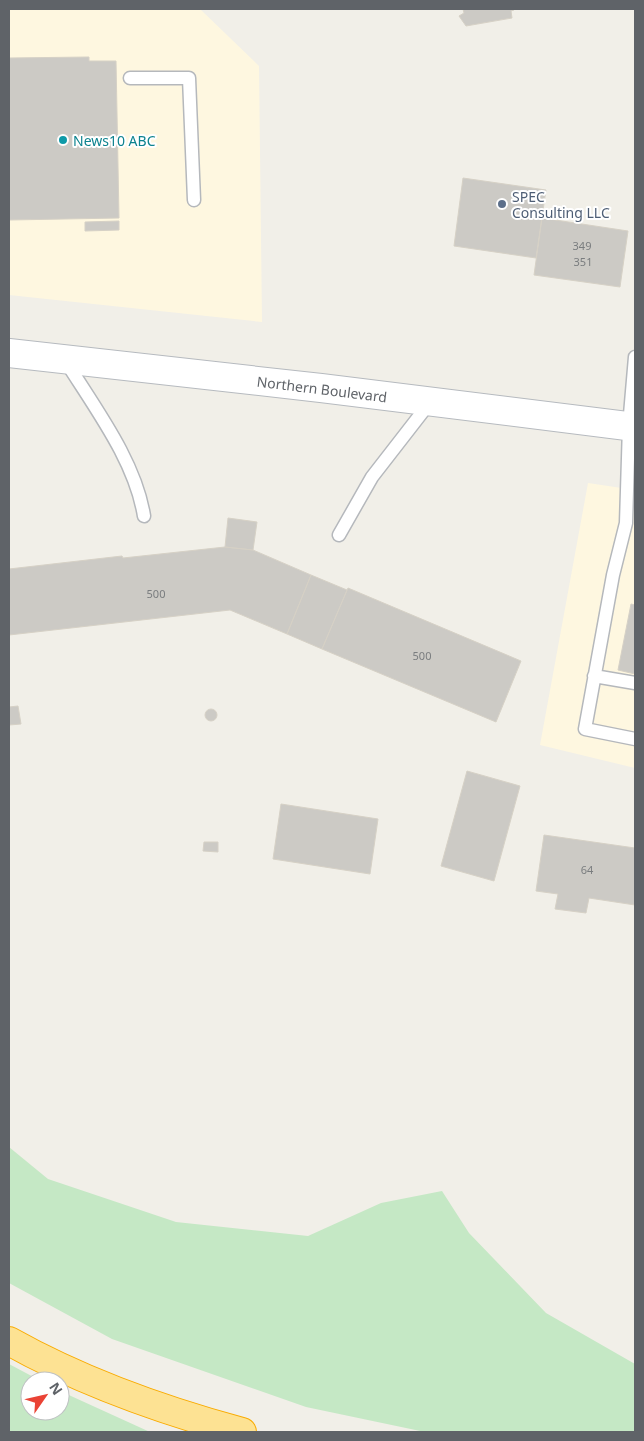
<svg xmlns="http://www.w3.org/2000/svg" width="644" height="1441" viewBox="0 0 644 1441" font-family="'Noto Sans',sans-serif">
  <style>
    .commercial { fill: #fef7e0 }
    .green { fill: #c5e8c5 }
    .building { fill: #cccac5; stroke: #d6d1c6 }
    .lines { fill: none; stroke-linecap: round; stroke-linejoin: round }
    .lane-casing { stroke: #b5b8bc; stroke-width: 15 }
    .secondary-casing { stroke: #b6babf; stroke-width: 30 }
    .highway-casing { stroke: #f9ab00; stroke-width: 30 }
    .lane { stroke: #fff; stroke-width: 12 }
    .secondary { stroke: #fff; stroke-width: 28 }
    .highway { stroke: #fde293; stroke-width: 28 }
    .culture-dot { fill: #0f9aa8; stroke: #fff; stroke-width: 2 }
    .service-dot { fill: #5c6f8a; stroke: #fff; stroke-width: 2 }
    .labels { text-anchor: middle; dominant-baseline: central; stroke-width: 4; stroke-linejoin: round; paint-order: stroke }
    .number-label { font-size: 11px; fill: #7a7d7f }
    .culture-label { font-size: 14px; fill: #0d838f; stroke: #fff; text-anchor: start }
    .service-label { font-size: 14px; fill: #4e5e75; stroke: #fff; text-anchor: start }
    .street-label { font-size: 14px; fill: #5f6368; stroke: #fff }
  </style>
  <rect width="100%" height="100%" fill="#f1efe8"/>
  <!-- commercial -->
  <path class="commercial" d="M 9,9 L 200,9 L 259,66 L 262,322 L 9,295 Z
    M 588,483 L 635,490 L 635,768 L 540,745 Z"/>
  <!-- green -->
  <path class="green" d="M 9,1147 L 48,1179 L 176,1222 L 308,1236 L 381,1203 L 442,1191 L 469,1233 L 546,1313 L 635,1364 L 635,1432 L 425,1432 L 306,1407 L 112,1339 L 9,1283 Z
    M 9,1364 L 41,1381 L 30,1381 L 30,1411 L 60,1411 L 60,1391 L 150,1432 L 9,1432 Z"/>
  <!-- building -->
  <path class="building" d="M 463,9 L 513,9 L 514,10 L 511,11 L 512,18 L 466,26 L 459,16 L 464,13 Z
    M 89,57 L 89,61 L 116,61 L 119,218 L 9,220 L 9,58 Z
    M 463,178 L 546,190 L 536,258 L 454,246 Z
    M 542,218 L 628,231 L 620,287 L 534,275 Z
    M 119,221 L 119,230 L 85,231 L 85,222 Z
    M 228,518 L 257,522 L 253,550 L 225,547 Z
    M 225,547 L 253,550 L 311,575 L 287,634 L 230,610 L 9,635 L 9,569 L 122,556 L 123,558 Z
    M 311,575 L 347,590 L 322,649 L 287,634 Z
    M 348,588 L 521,661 L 496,722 L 322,649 Z
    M 631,604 L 635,605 L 635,674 L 618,670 Z
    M 18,706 L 21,724 L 9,725 L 9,707 Z
    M205 715a6 6 0 1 1 12 0a6 6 0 1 1-12 0Z
    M 467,771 L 520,786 L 494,881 L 441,866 Z
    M 281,804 L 378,819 L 370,874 L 273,859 Z
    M 544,835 L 635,848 L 635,905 L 589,898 L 586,913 L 555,909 L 558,894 L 536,891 Z
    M 204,842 L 218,842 L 218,852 L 203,851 Z"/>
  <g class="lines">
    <!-- lane casing -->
    <g class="lane-casing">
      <path id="lane" d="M 130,78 L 189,78 L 194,200
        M 635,357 L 629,426 L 626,523 L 613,575 L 585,729 L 635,739
        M 65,360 C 94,407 135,460 144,516
        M 339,535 L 372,477 L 431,401
        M 594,676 L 635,683"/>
    </g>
    <!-- secondary casing -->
    <g class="secondary-casing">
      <path id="secondary" d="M 9,353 L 321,388 L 635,427"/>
    </g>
    <!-- highway casing -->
    <g class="highway-casing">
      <path id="highway" d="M 9,1341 C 82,1382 161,1410 242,1432"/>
    </g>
    <!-- lane -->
    <use href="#lane" class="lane"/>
    <!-- secondary -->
    <use href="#secondary" class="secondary"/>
    <!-- highway -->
    <use href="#highway" class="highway"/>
  </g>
  <!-- markers -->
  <circle class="culture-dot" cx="63" cy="140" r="5"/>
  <circle class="service-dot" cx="502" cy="204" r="5"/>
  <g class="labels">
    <!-- number labels -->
    <g class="number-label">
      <text x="582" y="245">349</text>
      <text x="583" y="261">351</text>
      <text x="156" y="593">500</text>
      <text x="422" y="655">500</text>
      <text x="587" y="869">64</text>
    </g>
    <!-- culture labels -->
    <g class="culture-label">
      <text x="73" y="140">News10 ABC</text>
    </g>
    <!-- service labels -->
    <g class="service-label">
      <text x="512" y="196">SPEC<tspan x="512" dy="16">Consulting LLC</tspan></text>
    </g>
    <!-- street labels -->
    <g class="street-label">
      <text transform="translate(322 389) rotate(7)">Northern Boulevard</text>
    </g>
  </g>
  <!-- border -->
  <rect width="644" height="1441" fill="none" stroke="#5f6368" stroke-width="20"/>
  <!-- north arrow -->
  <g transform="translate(45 1396) rotate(56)"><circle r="24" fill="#ffffff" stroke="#bfc1c3"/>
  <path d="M0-4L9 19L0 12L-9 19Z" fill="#ea4335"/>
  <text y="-8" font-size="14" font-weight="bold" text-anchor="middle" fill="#5f6368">N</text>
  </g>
</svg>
